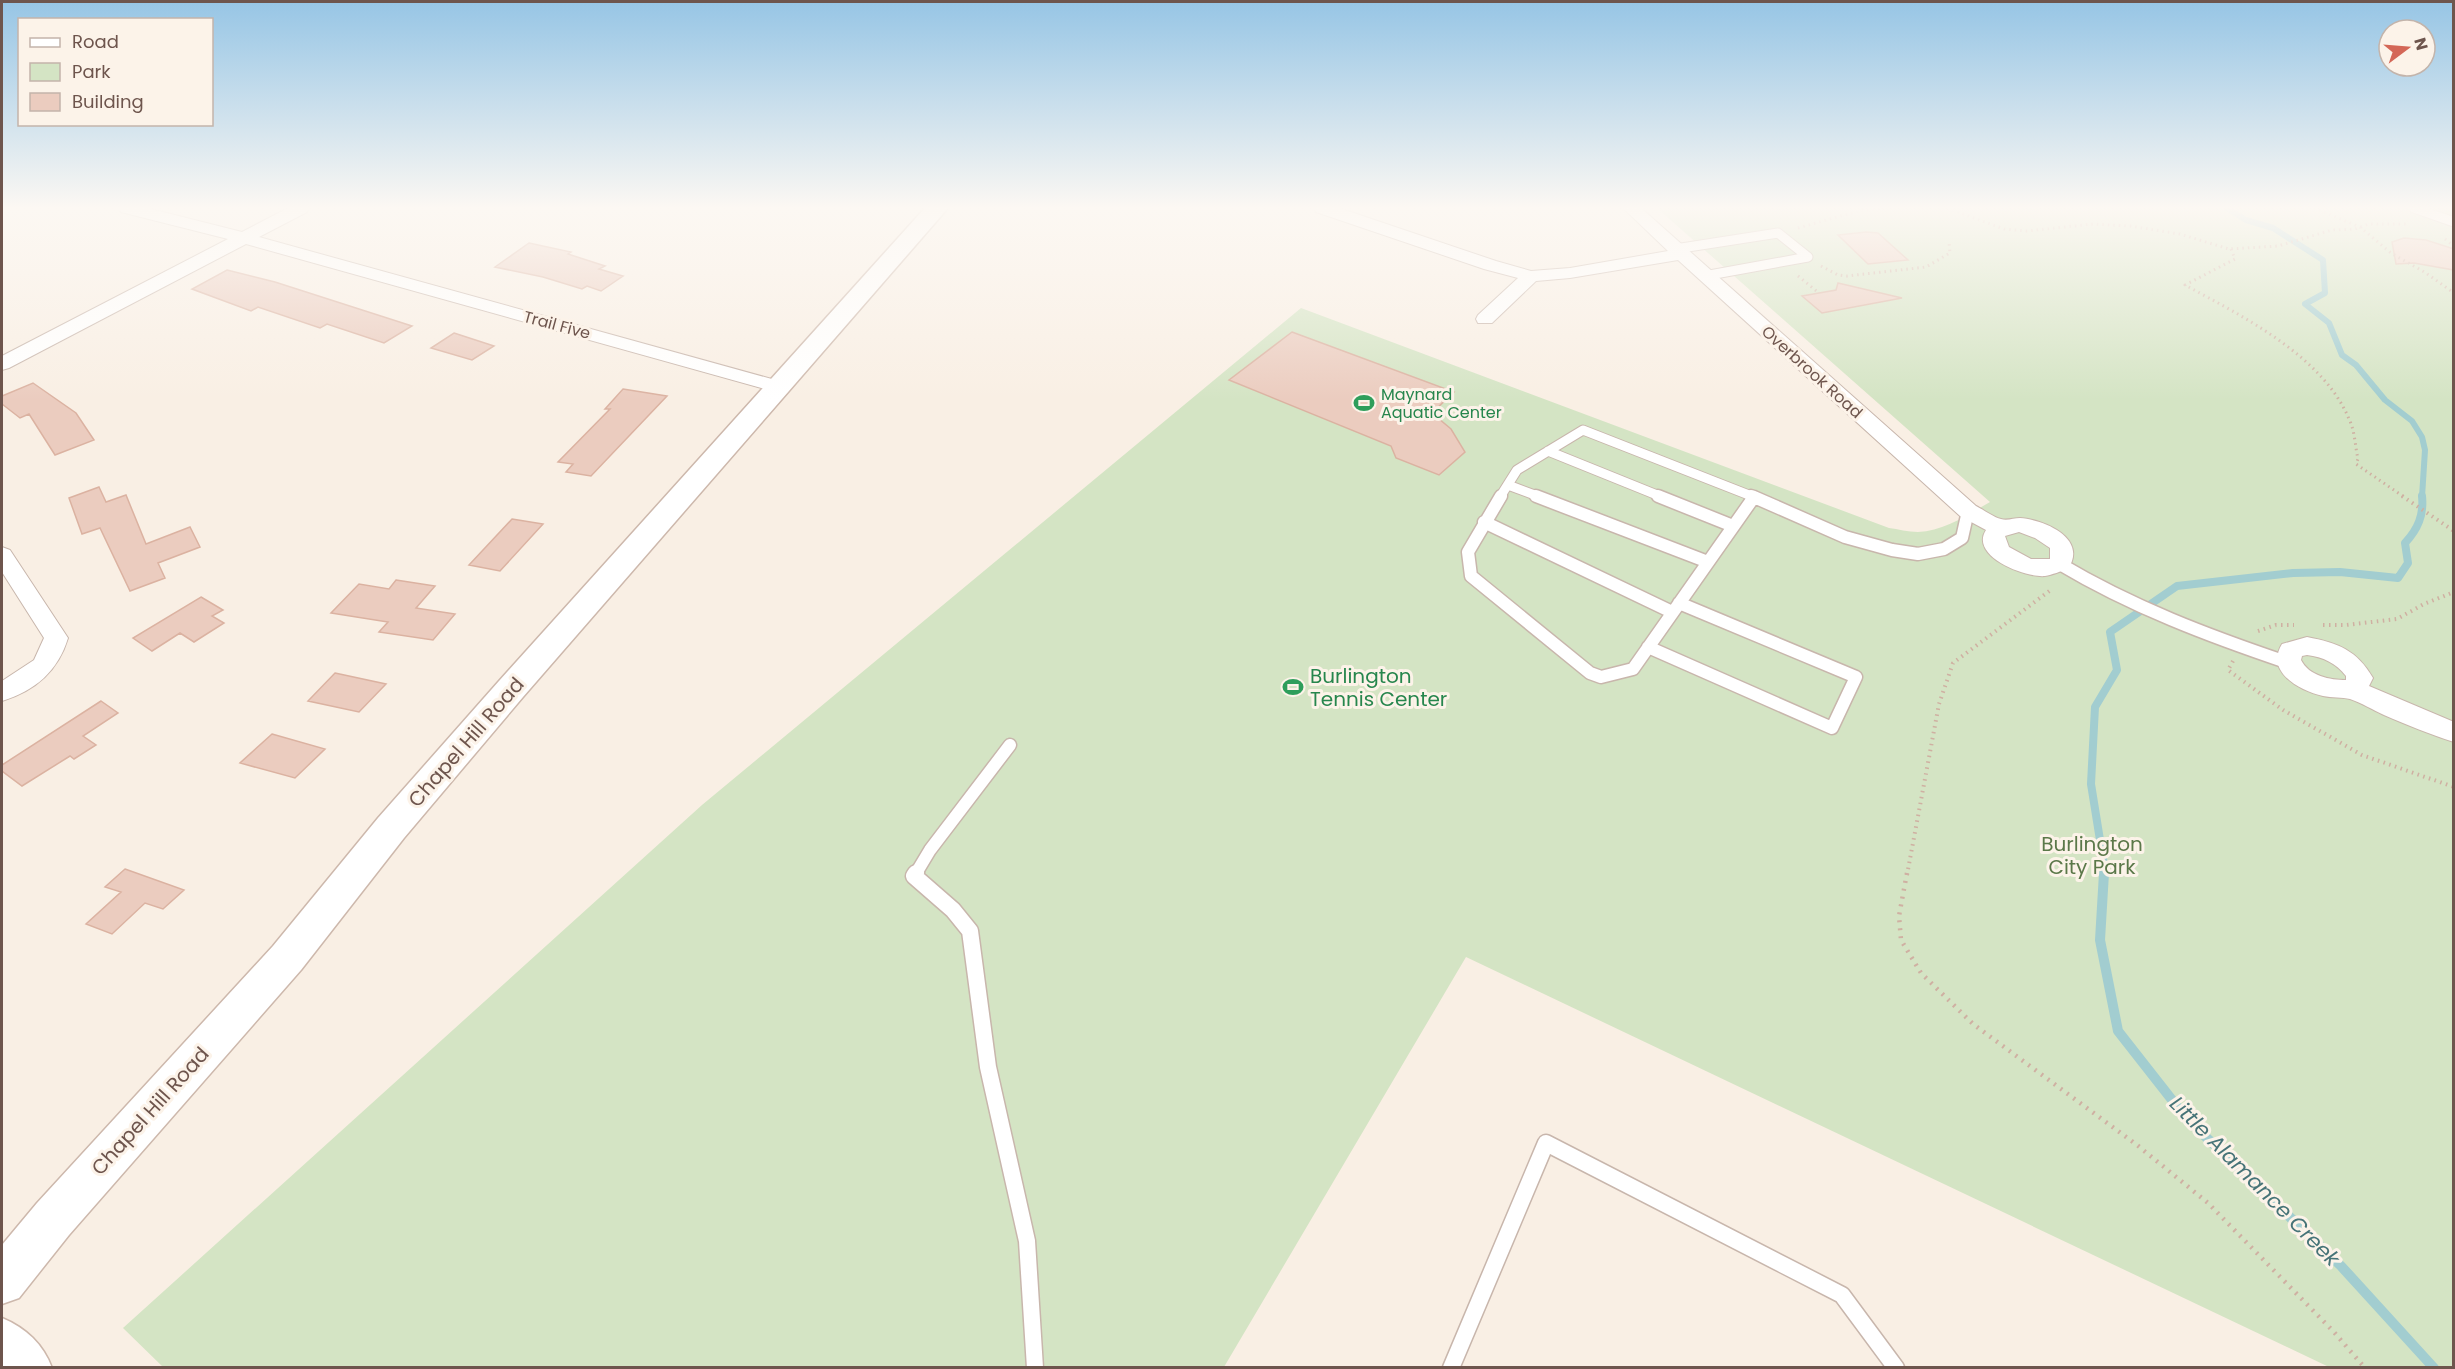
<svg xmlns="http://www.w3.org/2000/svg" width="2455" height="1369" viewBox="0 0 2455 1369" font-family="Poppins,sans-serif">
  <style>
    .green { fill: #d4e4c4 }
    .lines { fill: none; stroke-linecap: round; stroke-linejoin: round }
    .stream-far2 { stroke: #a2cdd0; stroke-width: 6 }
    .stream-far1 { stroke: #a2cdd0; stroke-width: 8 }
    .stream { stroke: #a2cdd0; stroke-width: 10 }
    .building { fill: #ebccbf; stroke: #dbb2a1; stroke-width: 1.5 }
    .lane-far2-casing { stroke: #c8b6ac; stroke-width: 11 }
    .lane-far1-casing { stroke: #c8b6ac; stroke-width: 15 }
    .lane-casing { stroke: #c8b6ac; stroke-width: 19 }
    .street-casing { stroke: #c8b6ac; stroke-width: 2 }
    .secondary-casing { stroke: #cdb8ac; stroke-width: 3 }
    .path-far2 { stroke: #cfb0a2; stroke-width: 3; stroke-dasharray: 1.5 4; stroke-linecap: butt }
    .path-far1 { stroke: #cfb0a2; stroke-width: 4; stroke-dasharray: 1.5 4.5; stroke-linecap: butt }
    .path { stroke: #cfb0a2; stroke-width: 4.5; stroke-dasharray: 2 6; stroke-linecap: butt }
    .lane-far2 { stroke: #fff; stroke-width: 9 }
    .lane-far1 { stroke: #fff; stroke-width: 12 }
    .lane { stroke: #fff; stroke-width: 16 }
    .street { fill: #fff; fill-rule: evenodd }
    .secondary { fill: #fff; fill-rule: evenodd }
    .labels { text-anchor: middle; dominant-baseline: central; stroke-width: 6; stroke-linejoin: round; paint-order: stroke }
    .far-street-label { font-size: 16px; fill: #6e554d; stroke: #fcf3e9 }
    .far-leisure-label { font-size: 16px; fill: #27864d; stroke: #fcf3e9; text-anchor: start }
    .leisure-label { font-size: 20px; fill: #27864d; stroke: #fcf3e9; text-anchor: start }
    .street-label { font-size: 20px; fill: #6e554d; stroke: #fcf3e9 }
    .park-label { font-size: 20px; fill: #5b7849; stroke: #fcf3e9 }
    .water-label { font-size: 21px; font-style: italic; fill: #477478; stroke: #fcf3e9 }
  </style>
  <rect width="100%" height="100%" fill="#f9efe4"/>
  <!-- green -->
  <path class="green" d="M 1657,208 L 2446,208 L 2453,211 L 2453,1367 L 2329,1367 L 1466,957 L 1224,1367 L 164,1368 L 123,1328 L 702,805 L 1301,308 L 1889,528 C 1898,529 1908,532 1918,532 C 1944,531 1967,515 1990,502 Z"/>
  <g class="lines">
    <!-- stream-far2 -->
    <path class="stream-far2" d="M 2227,208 L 2246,220 L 2273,228 L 2323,260 L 2325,293 L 2305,304 L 2329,323 L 2342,355 L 2356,365 L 2385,400 L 2412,421 L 2422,437 L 2425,450 L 2422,497"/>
    <!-- stream-far1 -->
    <path class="stream-far1" d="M 2103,875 L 2104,865 L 2091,784 L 2095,707 L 2117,670 L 2110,632 L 2177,586 L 2293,573 L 2340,572 L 2398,578 L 2408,563 L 2405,543 C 2418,529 2424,515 2422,496"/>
    <!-- stream -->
    <path class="stream" d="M 2104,873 L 2100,940 L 2118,1031 L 2187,1119 L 2341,1266 L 2434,1368"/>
  </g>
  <!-- building -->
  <path class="building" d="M 1866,232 L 1878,233 L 1908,260 L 1868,264 L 1838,235 Z
    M 2404,238 L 2426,240 L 2454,249 L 2454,270 L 2414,263 L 2396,264 L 2392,242 Z
    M 529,243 L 571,252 L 568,254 L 605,266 L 599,269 L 623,276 L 601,291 L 587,286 L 582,289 L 543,277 L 495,267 Z
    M 227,270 L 275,282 L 412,326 L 384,343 L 327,324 L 320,328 L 258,307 L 251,311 L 192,289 Z
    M 1838,283 L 1902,298 L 1822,313 L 1802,296 L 1836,290 Z
    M 1292,332 L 1454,392 L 1432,413 L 1451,429 L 1465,452 L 1439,475 L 1396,458 L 1391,446 L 1229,380 Z
    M 454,333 L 494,346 L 472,360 L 431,348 Z
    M 33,383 L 76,413 L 94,440 L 55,455 L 29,414 L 20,418 L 2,404 L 2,396 Z
    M 623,389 L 667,396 L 591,476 L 566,472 L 573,464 L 558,462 L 610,409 L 605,409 Z
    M 99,487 L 106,502 L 126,495 L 146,544 L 190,527 L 200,547 L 158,563 L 165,578 L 130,591 L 100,528 L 82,534 L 69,498 Z
    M 512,519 L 543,524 L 500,571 L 469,565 Z
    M 396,580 L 435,586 L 416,608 L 455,614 L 433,640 L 379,632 L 388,622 L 331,613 L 359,584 L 389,589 Z
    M 201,597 L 223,610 L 212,616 L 224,623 L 194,642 L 180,633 L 152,651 L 133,638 Z
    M 335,673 L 386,684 L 359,712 L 308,701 Z
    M 101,701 L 118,713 L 83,736 L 96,745 L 74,759 L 70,756 L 22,786 L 2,771 L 2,765 Z
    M 272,734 L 325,749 L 295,778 L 240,763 Z
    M 125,869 L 184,890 L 163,909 L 145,903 L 112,934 L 86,924 L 121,892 L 105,887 Z"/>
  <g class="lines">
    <!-- lane-far2 casing -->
    <g class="lane-far2-casing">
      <path id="lane-far2" d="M 2414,208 L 2454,222
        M 1675,249 L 1778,233 L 1808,257 L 1704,276
        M 1548,451 L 1662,497
        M 1508,485 L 1540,497
        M 1500,497 L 1517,470 L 1583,430 L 1754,497"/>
    </g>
    <!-- lane-far1 casing -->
    <g class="lane-far1-casing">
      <path id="lane-far1" d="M 1501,496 L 1468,552 L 1471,576 L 1590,673 L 1601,677 L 1633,669 L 1754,497
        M 1536,496 L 1708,562
        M 1658,496 L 1733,526
        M 1751,496 L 1754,497
        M 1754,497 L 1845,537 L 1892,550 L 1918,554 L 1944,549 L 1962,538 L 1968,511
        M 1484,522 L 1672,612
        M 2060,564 C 2132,607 2209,636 2289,663
        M 1648,647 L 1832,728 L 1856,677 L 1679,603
        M 915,875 L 930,850 L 1010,745"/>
    </g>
    <!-- lane casing -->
    <g class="lane-casing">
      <path id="lane" d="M 916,873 L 914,876 L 953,910 L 970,931 L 988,1067 L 1027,1241 L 1035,1368
        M 1451,1368 L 1546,1143 L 1842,1295 L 1896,1368"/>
    </g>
    <!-- street casing -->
    <g class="street-casing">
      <path id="street" d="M 119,208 L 147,208 L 242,232 L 288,208 L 309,208 L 307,212 L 259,237 L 786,383 L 789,387 L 786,391 L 772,391 L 246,244 L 9,368 L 2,370 L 2,356 L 228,239 L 121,212 Z
        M 1314,208 L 1339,208 L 1496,261 L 1531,271 L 1570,268 L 1668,251 L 1623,208 L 1641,208 L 1976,506 C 1984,510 1993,517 2001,519 C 2007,521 2014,518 2020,518 C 2046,520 2088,539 2068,569 C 2061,571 2052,575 2045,576 C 2025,578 1969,556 1986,530 L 1960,516 L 1678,260 L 1570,278 L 1536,281 L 1492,323 L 1478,323 L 1476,319 L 1478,315 L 1518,278 L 1484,269 L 1316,212 ZM 2019,532 L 2035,538 L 2050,548 L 2050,559 L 2031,559 L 2009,547 L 2005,536 Z
        M 2,547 L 10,550 L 68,638 C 58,671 35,691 2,701 L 2,681 L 34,660 L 44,638 L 2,572 Z
        M 2307,637 C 2338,643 2357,650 2373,678 L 2369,686 L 2454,722 L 2454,742 C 2429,734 2407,725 2384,715 C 2373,710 2362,703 2350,699 C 2342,697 2332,698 2323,696 C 2299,690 2265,672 2282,644 ZM 2307,655 C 2323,657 2336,663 2346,676 L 2346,680 C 2330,680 2309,676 2301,660 L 2302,656 Z"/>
    </g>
    <!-- secondary casing -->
    <g class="secondary-casing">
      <path id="secondary" d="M 925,208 L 948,208 L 523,697 L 404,838 L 301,970 L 69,1235 L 19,1298 L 2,1304 L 2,1245 L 37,1203 L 273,946 L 378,818 L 499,681 Z
        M 2,1318 C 26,1328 43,1344 52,1368 L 2,1368 Z"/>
    </g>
    <!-- path-far2 -->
    <path class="path-far2" d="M 1947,208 L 2004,229 L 2027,231 L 2093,224 L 2130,226 L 2180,234 L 2229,249 L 2278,246 L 2332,230 L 2355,229 L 2369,224 L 2406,224
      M 2314,208 L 2360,227 L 2391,253 L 2426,273 L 2454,293
      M 1798,228 L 1862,210 L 1894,208
      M 2445,239 L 2454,246
      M 2231,249 L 2235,259 L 2185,285 C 2242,316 2323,356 2349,419 C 2355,431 2355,446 2358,459 L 2356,464 L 2404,497
      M 1821,266 L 1838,275 L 1847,276 L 1926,267 L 1950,253 L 1949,242
      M 1798,276 L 1819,293"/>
    <!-- path-far1 -->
    <path class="path-far1" d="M 2402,496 L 2454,531
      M 2323,625 L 2346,625 L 2397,619 L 2424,604 L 2454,592
      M 2258,631 L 2276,625 L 2294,625
      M 2233,661 L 2228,670 L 2283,710 L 2362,755 L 2454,787
      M 1907,875 L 1939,704 L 1953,663 L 2052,589"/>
    <!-- path -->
    <path class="path" d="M 1907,873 L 1899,916 L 1901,940 L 1921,973 L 1973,1024 L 2137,1145 L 2208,1203 L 2333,1331 L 2365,1368"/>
    <!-- lane-far2 -->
    <use href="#lane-far2" class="lane-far2"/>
    <!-- lane-far1 -->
    <use href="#lane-far1" class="lane-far1"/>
    <!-- lane -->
    <use href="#lane" class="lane"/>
    <!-- street -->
    <use href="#street" class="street"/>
    <!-- secondary -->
    <use href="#secondary" class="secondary"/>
  </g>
  <!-- sky -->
  <linearGradient id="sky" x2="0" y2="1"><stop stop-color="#96c5e5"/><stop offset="0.52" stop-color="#fcf8f3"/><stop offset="1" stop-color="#fcf8f3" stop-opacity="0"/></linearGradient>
  <rect width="2455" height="400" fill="url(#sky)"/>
  <!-- icons -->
  <defs>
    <g id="stadium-bare" transform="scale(1.62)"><path d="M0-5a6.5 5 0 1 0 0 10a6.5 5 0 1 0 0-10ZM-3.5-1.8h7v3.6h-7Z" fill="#2e9e5b" stroke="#fcf3e9" stroke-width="2.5" paint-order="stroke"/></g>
  </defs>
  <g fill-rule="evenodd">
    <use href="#stadium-bare" x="1364" y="403"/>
    <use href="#stadium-bare" x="1293" y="687"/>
  </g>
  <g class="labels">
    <!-- far-street labels -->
    <g class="far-street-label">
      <text transform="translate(557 325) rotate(15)">Trail Five</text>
      <text transform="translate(1812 372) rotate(42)">Overbrook Road</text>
    </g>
    <!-- far-leisure labels -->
    <g class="far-leisure-label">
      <text x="1381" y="394">Maynard<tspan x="1381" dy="18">Aquatic Center</tspan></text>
    </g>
    <!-- leisure labels -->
    <g class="leisure-label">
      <text x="1310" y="676">Burlington<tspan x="1310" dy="23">Tennis Center</tspan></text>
    </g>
    <!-- street labels -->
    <g class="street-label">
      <text transform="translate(466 742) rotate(-49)">Chapel Hill Road</text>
      <text transform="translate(150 1111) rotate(-48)">Chapel Hill Road</text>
    </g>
    <!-- park labels -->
    <g class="park-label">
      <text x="2092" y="844">Burlington<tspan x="2092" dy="23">City Park</tspan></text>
    </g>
    <!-- water labels -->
    <g class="water-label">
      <text transform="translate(2255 1181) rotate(45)">Little Alamance Creek</text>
    </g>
  </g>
  <!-- border -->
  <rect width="2455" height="1369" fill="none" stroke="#6e554d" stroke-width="6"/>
  <!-- legend -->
  <rect x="18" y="18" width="195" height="108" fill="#fcf3e9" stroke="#c3b4ab" stroke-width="1.5"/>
  <rect x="30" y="38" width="30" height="9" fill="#ffffff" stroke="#c3b4ab" stroke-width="1.5"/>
  <text x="72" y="48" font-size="18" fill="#6e554d">Road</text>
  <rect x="30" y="63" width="30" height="18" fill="#d4e4c4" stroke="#c3b4ab" stroke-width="1.5"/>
  <text x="72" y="78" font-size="18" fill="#6e554d">Park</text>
  <rect x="30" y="93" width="30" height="18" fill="#ebccbf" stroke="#c3b4ab" stroke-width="1.5"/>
  <text x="72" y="108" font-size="18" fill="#6e554d">Building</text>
  <!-- north arrow -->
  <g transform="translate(2407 48) rotate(74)"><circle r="28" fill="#fcf3e9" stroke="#c3b4ab" stroke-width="1.5"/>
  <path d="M0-4.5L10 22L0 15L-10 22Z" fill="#d46757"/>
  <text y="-9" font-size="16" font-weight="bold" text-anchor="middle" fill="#6e554d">N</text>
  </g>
</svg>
